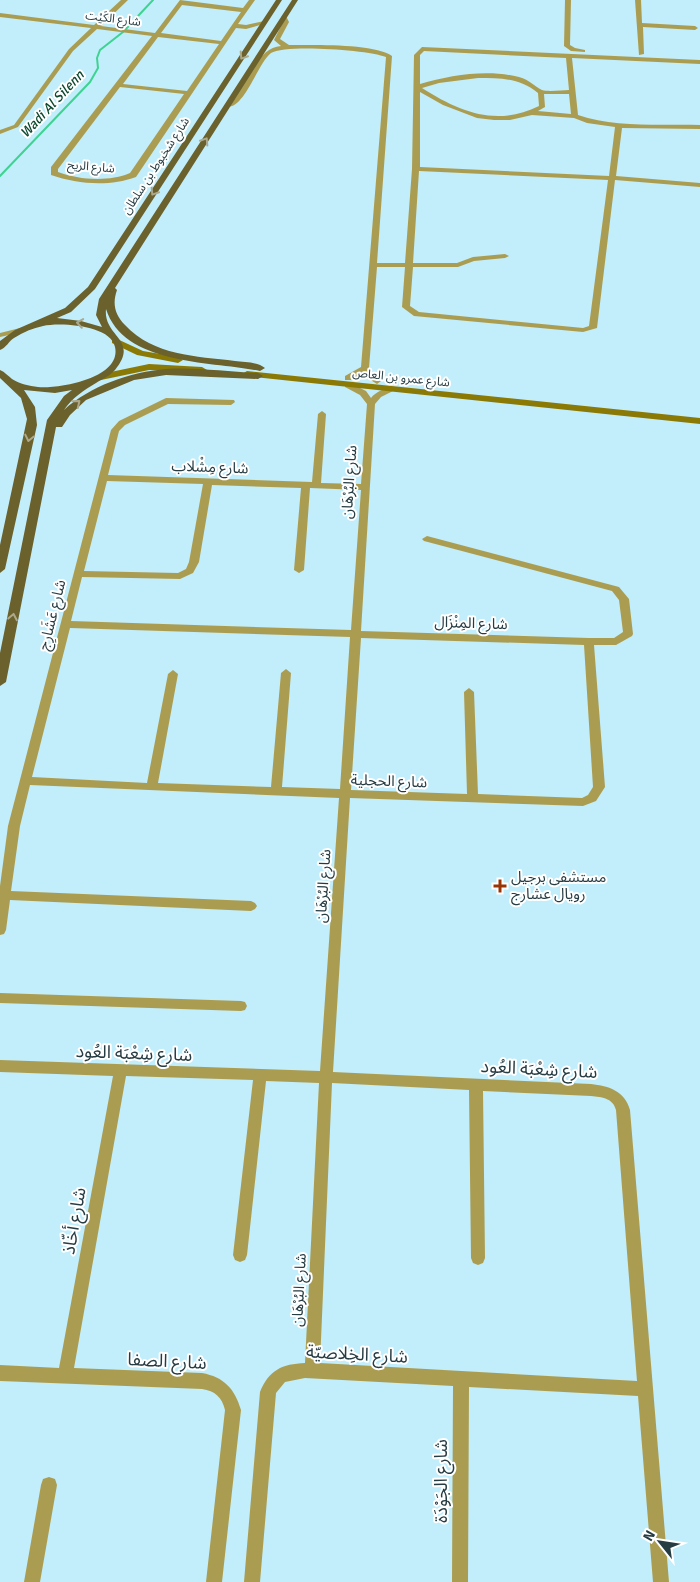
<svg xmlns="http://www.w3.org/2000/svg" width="700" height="1582" viewBox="0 0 700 1582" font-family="Signika,'Noto Sans Arabic',sans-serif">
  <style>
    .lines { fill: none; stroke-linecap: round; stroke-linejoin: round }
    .stream { stroke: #3dd391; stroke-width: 2 }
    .minor { fill: #aa9d52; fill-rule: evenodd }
    .secondary { fill: #8a7905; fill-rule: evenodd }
    .primary { fill: #6a612c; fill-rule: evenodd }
    .oneway { stroke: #ada88b }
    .poi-dot { fill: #993407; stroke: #fff; stroke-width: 2 }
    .labels { text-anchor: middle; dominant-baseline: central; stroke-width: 4; stroke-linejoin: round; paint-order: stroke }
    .far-street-label { font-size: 12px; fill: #263c43; stroke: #fff }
    .far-water-label { font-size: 14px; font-style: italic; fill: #0b482e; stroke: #fff }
    .street-label { font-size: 15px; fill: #263c43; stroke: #fff }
    .poi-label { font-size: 15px; fill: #263c43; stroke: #fff; text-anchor: start }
    .near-street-label { font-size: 18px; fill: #263c43; stroke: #fff }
  </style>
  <rect width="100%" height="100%" fill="#c2edfb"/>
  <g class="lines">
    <!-- stream -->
    <path class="stream" d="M 0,176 L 90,82 L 98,68 L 97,58 L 100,50 L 123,32 L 153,0"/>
    <!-- minor -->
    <path class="minor" d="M 121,0 L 128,0 L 101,26 L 155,33 L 180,0 L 243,8 L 249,0 L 255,0 L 238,24 L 246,25 L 264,21 L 267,23 L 246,29 L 236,28 L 136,177 C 109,187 77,184 51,175 L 51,167 L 152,36 L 97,29 L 73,51 L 18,127 L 0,134 L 0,130 L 14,125 L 69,49 L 91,28 L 0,17 L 0,13 L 94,25 ZM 182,5 L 241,12 L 221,41 L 161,33 ZM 158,37 L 219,44 L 187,91 L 123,84 ZM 120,87 L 184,94 L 130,173 C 109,182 79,180 58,172 L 58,169 Z
      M 565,0 L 571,0 L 570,45 L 575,48 L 585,50 L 585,52 L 571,51 L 564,46 Z
      M 635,0 L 641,0 L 642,23 L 695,26 L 698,28 L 695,30 L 643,27 L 644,54 L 639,55 Z
      M 284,15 L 286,16 L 289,22 L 280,39 L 289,45 C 311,45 375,43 392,56 L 377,263 L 405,263 L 412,169 L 414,55 L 422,47 L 700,60 L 700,64 L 572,58 L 578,115 C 615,128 660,124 700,125 L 700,129 L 622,128 L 616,176 L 700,183 L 700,187 L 615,180 L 597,328 L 583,332 L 414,316 L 402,307 L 405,267 L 377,267 L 369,368 L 372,373 L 381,381 L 377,384 L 366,377 L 363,373 L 351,380 L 345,380 L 345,376 L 361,367 L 386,57 C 369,50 285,44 271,53 C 257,64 245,109 226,107 L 226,105 C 247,90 254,48 281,46 L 274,40 L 283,22 L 281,17 ZM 424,51 L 566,58 L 569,90 C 562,90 549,92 542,90 C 534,86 530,80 519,77 C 487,69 451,75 420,84 L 420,55 ZM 478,78 C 500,78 520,78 538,93 L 539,106 C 496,127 460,112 422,88 L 439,83 ZM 420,92 L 443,105 L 477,118 L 494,120 L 510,120 L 532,115 L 574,118 L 587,123 L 615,127 L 609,176 L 420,167 ZM 544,94 L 569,94 L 571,114 L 538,111 L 545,107 ZM 419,171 L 608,180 L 589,326 L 583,328 L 419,312 L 410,306 L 413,267 L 458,267 L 474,261 L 505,258 L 509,256 L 505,254 L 473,257 L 457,263 L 413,263 Z
      M 24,327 L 28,329 L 27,331 L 0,337 L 0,333 Z
      M 348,382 L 366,391 L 371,398 C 376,392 386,387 394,388 L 395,390 L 381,397 L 375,404 L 361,631 L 589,638 L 614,638 L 623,632 L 619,600 L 612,591 L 424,541 L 422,539 L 427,536 L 619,587 L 629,599 L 633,634 L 632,636 L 616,645 L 594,645 L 605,787 L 596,801 L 583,806 L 350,798 L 333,1072 L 591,1084 C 609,1086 625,1091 630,1110 L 669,1582 L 653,1582 L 638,1396 L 469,1387 L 468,1582 L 452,1582 L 453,1386 L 305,1378 L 285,1382 L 276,1393 L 260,1582 L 244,1582 L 260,1392 C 269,1370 282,1364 305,1363 L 319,1083 L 266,1081 L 247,1255 L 245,1260 L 240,1262 L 235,1260 L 233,1255 L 253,1080 L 126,1076 L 74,1368 L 202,1373 C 224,1377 235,1389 241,1410 L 222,1582 L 206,1582 L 225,1410 C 222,1397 215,1391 202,1389 L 0,1381 L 0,1365 L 59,1368 L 113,1076 L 0,1072 L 0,1060 L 320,1071 L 339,798 L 30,785 L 20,826 L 11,891 L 251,901 L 255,903 L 257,906 L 255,909 L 251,911 L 10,900 L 6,930 L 4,934 L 0,935 L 0,886 L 8,826 L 111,430 L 119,421 L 166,398 L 234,400 L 235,402 L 231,405 L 168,404 L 125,425 L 119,431 L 108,475 L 312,482 L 318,414 L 322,411 L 326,414 L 321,483 L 361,484 L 367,404 L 360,395 L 345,387 L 345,383 ZM 107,481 L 203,484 L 189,562 L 186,569 L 178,573 L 84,571 ZM 212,485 L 301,488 L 294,570 L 299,573 L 304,570 L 310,488 L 361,490 L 351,630 L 71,621 L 82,577 L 180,579 L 193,573 L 199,562 ZM 70,628 L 350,637 L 340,789 L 282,787 L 291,673 L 286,669 L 281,673 L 271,787 L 158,783 L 178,674 L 173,670 L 168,674 L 147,783 L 32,777 ZM 361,638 L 584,645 L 593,787 L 588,795 L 582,798 L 478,794 L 474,692 L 469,688 L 464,692 L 467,794 L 351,790 ZM 332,1083 L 469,1090 L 471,1258 L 473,1263 L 478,1265 L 483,1263 L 485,1258 L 483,1091 L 591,1096 C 602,1097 613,1098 616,1110 L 637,1381 L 320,1363 Z
      M 0,993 L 241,1001 L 245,1002 L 247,1006 L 245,1010 L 241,1011 L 0,1003 Z
      M 49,1477 L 55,1479 L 57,1485 L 40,1582 L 24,1582 L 41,1485 L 43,1479 Z"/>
    <!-- secondary -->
    <path class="secondary" d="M 115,338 L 143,351 L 178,357 L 183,360 L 178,363 L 137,355 L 112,343 L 112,339 Z
      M 149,364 L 202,367 L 207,370 L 202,373 L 149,370 L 101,380 L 96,377 L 101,374 Z
      M 247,371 L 700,418 L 700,424 L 244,376 L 242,374 Z"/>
    <!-- primary -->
    <path class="primary" d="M 276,0 L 282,0 L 95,289 L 71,312 L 57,318 L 81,321 L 102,327 L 96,315 L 99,299 L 292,0 L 298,0 L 115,288 L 117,290 C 112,304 115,315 125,325 C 154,356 196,356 235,361 C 244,362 258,362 265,368 L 260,371 C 213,361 124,366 106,309 C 103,337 140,339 115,370 C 110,376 102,379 96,383 C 84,390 72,398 64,410 C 90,386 130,372 166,369 C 196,367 228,372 258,373 L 263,376 L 258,379 L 166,375 L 134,380 L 86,400 L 70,415 L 62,427 L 56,427 L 6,682 L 0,686 L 0,653 L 47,420 L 64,396 L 72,390 L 55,393 L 24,390 L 35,407 L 37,425 L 5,569 L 0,573 L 0,545 L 27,419 L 21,398 L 0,378 L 0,370 C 5,372 8,376 12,379 C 20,384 29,386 38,387 C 58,389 122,378 115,347 C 111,325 60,322 43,326 C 33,328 23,332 14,338 C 9,341 6,348 0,350 L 0,341 L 15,330 L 65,308 L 88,287 Z"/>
  </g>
  <!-- one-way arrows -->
  <defs><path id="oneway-chevron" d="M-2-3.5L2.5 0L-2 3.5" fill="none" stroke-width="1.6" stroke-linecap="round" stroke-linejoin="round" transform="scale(1.25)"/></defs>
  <g class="oneway">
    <use href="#oneway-chevron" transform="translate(243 56) rotate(123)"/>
    <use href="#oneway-chevron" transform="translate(205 141) rotate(-57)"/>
    <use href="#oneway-chevron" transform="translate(154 192) rotate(123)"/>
    <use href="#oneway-chevron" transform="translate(80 323) rotate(-171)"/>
    <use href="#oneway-chevron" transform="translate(77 403) rotate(-39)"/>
    <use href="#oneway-chevron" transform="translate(29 438) rotate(102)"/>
    <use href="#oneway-chevron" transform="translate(13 617) rotate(-79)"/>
  </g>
  <!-- markers -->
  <path class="poi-dot" d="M497.5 878.5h5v5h5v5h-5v5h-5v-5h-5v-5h5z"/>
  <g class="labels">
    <!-- far-street labels -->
    <g class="far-street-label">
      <text transform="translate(113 19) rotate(7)">شارع الكَيْت</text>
      <text transform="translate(156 166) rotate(-57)">شارع شخبوط بن سلطان</text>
      <text transform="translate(91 167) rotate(5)">شارع الريح</text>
      <text transform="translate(401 378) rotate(6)">شارع عمرو بن العاص</text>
    </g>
    <!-- far-water labels -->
    <g class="far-water-label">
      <text transform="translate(52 104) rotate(-47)">Wadi Al Silenn</text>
    </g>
    <!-- street labels -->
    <g class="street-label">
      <text transform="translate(210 467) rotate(2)">شارع مِشْلاب</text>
      <text transform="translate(349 482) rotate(-86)">شارع البُرْهَان</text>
      <text transform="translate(52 615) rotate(-76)">شارع عَشَارِج</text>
      <text transform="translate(471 623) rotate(2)">شارع المِنْزَال</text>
      <text transform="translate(389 781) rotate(2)">شارع الحجلية</text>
      <text transform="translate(323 886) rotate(-86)">شارع البُرْهَان</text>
      <text transform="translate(299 1290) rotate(-87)">شارع البُرْهَان</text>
    </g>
    <!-- poi labels -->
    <g class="poi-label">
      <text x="511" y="877">مستشفى برجيل<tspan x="511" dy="17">رويال عشارج</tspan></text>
    </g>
    <!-- near-street labels -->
    <g class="near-street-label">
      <text transform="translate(134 1053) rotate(2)">شارع شِعْبَة العُود</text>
      <text transform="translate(539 1069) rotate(3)">شارع شِعْبَة العُود</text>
      <text transform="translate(74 1221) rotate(-80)">شارع أخّاذ</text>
      <text transform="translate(357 1354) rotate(3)">شارع الخِلاصيّة</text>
      <text transform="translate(167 1361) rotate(3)">شارع الصفا</text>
      <text transform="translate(441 1481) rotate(-90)">شارع الجَوْدَة</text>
    </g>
  </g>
  <!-- north arrow -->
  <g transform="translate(660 1542) rotate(300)" stroke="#ffffff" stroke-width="4" paint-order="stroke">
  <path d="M0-4L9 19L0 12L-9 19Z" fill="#263c43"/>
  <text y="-8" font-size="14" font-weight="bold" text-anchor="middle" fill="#263c43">N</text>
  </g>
</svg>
